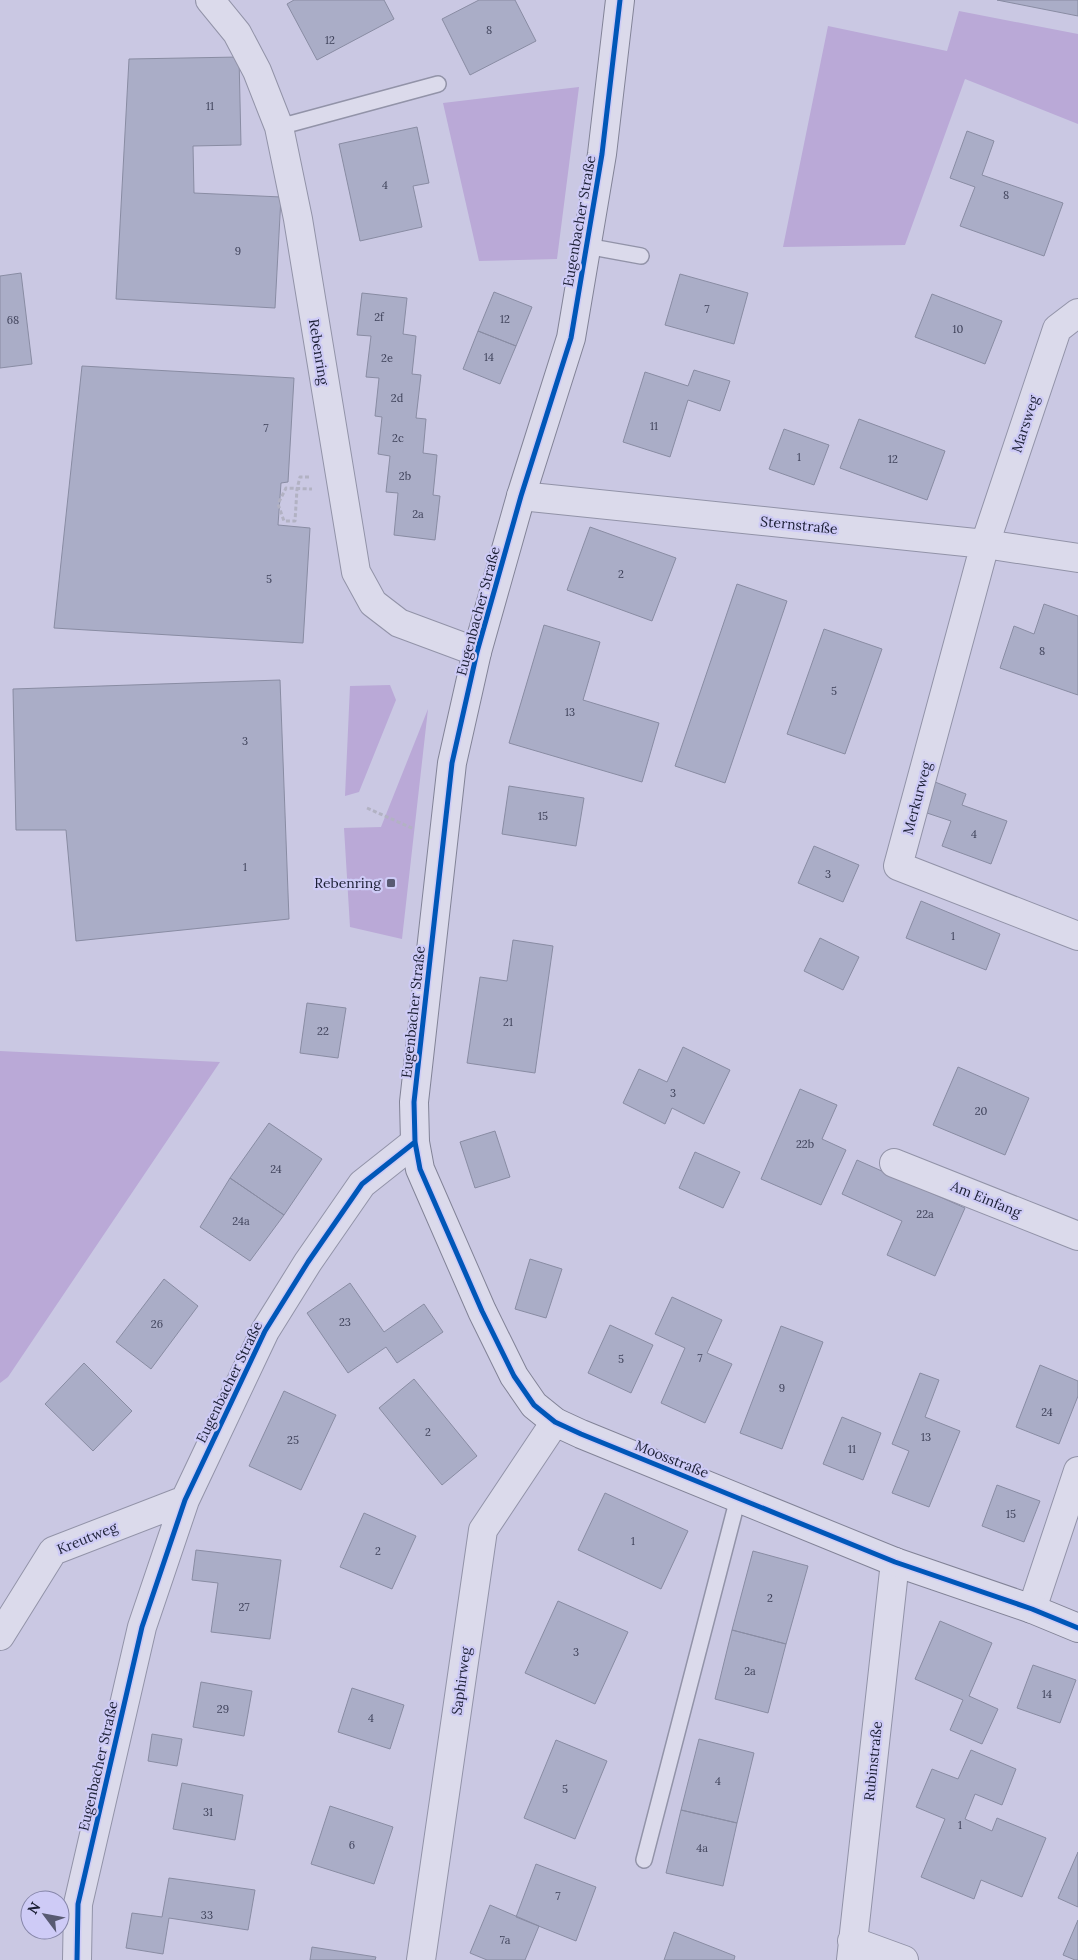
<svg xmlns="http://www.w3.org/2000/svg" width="1078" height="1960" viewBox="0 0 1078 1960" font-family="Lora,serif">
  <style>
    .green { fill: #baa9d7 }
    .building { fill: #aaadc7; stroke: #898ca3 }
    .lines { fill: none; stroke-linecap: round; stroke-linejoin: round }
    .lane-casing { stroke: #9293a8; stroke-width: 18 }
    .street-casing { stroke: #9293a8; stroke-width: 30 }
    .secondary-casing { stroke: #828397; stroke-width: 30 }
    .path { stroke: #b2b2c3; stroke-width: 3; stroke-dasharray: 4 2.5; stroke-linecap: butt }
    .lane { stroke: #dbdaeb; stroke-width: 15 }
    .street { stroke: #dbdaeb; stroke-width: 28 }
    .secondary { stroke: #dbdaeb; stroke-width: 28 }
    .cycleway-casing { stroke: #cecbf6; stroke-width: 8 }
    .cycleway { stroke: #0057b8; stroke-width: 5 }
    .poi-dot { fill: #585a72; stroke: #cecbf6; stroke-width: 2 }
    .labels { text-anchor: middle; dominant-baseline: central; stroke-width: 4.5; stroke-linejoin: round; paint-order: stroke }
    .number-label { font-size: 11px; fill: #3f425a }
    .street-label { font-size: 14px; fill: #1b1f35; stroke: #cecbf6 }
    .poi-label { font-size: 14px; fill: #1b1f35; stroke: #cecbf6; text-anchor: end }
  </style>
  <rect width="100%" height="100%" fill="#cac8e3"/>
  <!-- green -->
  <path class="green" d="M 959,11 L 1078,34 L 1078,124 L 965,79 L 905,245 L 783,247 L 828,26 L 947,51 Z
    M 579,87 L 557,259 L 479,261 L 443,103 Z
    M 390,685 L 396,700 L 359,792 L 345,796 L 350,686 Z
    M 428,709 L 402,939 L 350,927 L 344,828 L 381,827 Z
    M 0,1051 L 220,1062 L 8,1377 L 0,1383 Z"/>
  <!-- building -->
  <path class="building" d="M 294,0 L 384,0 L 394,19 L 317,60 L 287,4 Z
    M 479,0 L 515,0 L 536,41 L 470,75 L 442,19 Z
    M 997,0 L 1078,0 L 1078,16 Z
    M 239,57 L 241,145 L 193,146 L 194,193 L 281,197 L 275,308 L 116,299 L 129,59 Z
    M 417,127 L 429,183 L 413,186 L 422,227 L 360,241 L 339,144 Z
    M 967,131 L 994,141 L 982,175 L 1063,203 L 1044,256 L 960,226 L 975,187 L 950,178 Z
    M 21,273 L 32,364 L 0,368 L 0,276 Z
    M 680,274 L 748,293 L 734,344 L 665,325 Z
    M 494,292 L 532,307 L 516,346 L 478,331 Z
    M 362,293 L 407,298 L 403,334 L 416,336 L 412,374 L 421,375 L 416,418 L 426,419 L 423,453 L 437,455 L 433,495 L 440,496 L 435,540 L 394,535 L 398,493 L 386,492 L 390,456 L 378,454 L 382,417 L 375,416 L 379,378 L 366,377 L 371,336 L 357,335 Z
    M 932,294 L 1002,321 L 985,364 L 915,337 Z
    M 478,331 L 516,346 L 500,384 L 463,369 Z
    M 82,366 L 294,378 L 288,482 L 281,483 L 278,525 L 310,528 L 303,643 L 54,628 Z
    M 694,370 L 730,381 L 720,411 L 688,400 L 670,457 L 623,442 L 645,372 L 688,386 Z
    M 859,419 L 945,451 L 927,500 L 840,468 Z
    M 784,429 L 829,445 L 814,485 L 769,469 Z
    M 590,527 L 676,558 L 652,621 L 567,590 Z
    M 737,584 L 787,601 L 725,783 L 675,766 Z
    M 1044,604 L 1078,616 L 1078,695 L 1000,668 L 1014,626 L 1034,634 Z
    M 544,625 L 600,642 L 583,700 L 659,723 L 642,782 L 509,743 Z
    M 824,629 L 882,649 L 845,754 L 787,734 Z
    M 280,680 L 289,919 L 76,941 L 66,830 L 16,830 L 13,689 Z
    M 935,782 L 966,794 L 962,805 L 1007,821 L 991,864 L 942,846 L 951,821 L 924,812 Z
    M 509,786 L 584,798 L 576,846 L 502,834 Z
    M 814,846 L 859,865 L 843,902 L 798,883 Z
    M 921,901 L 1000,934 L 986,970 L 906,938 Z
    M 820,938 L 859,957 L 843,990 L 804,971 Z
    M 513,940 L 553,946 L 535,1073 L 467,1063 L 480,977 L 507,981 Z
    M 307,1003 L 346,1008 L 338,1058 L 300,1053 Z
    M 683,1047 L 730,1070 L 704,1124 L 672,1108 L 665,1124 L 623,1103 L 639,1069 L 667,1082 Z
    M 958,1067 L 1029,1098 L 1005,1155 L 933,1125 Z
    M 800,1089 L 837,1105 L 822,1139 L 846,1150 L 821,1205 L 761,1179 Z
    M 269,1123 L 322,1159 L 284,1215 L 230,1178 Z
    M 495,1131 L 510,1177 L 475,1188 L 460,1142 Z
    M 695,1152 L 740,1172 L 723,1208 L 679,1188 Z
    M 857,1160 L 965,1208 L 935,1276 L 887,1255 L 902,1221 L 842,1194 Z
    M 230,1178 L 284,1215 L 250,1261 L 200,1227 Z
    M 530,1259 L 562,1269 L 546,1318 L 515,1309 Z
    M 164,1279 L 198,1306 L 151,1369 L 116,1342 Z
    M 350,1283 L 384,1332 L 424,1304 L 443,1332 L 397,1363 L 386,1347 L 348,1373 L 307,1313 Z
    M 672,1297 L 722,1320 L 707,1353 L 732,1364 L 705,1423 L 661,1403 L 685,1348 L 655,1334 Z
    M 610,1325 L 653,1345 L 631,1393 L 588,1373 Z
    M 781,1326 L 823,1342 L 782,1449 L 740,1433 Z
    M 84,1363 L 132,1411 L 93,1451 L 45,1404 Z
    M 1040,1365 L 1078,1381 L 1078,1396 L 1059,1444 L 1016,1427 Z
    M 920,1373 L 939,1380 L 925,1417 L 960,1431 L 929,1507 L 892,1493 L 909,1451 L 892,1444 Z
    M 414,1379 L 477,1456 L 442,1485 L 379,1408 Z
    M 284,1391 L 336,1415 L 301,1490 L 249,1466 Z
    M 842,1417 L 881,1433 L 863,1480 L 823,1464 Z
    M 997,1485 L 1040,1501 L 1024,1542 L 982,1526 Z
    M 605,1493 L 688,1531 L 661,1589 L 578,1550 Z
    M 364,1513 L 416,1536 L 392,1589 L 340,1567 Z
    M 196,1550 L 281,1560 L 270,1639 L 211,1632 L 218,1583 L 192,1580 Z
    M 753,1551 L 808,1566 L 786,1644 L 732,1630 Z
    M 558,1601 L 628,1632 L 595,1704 L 525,1673 Z
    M 940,1621 L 992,1643 L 969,1696 L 998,1709 L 982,1744 L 950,1730 L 963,1700 L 915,1679 Z
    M 732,1630 L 786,1644 L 768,1713 L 715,1699 Z
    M 1033,1665 L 1076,1680 L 1060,1723 L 1017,1708 Z
    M 201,1682 L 252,1691 L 244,1736 L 193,1727 Z
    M 352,1688 L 404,1705 L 390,1749 L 338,1732 Z
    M 152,1734 L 182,1739 L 177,1766 L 148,1761 Z
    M 699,1739 L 754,1753 L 737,1823 L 681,1810 Z
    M 556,1740 L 607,1761 L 575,1839 L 524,1818 Z
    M 971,1750 L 1016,1769 L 1002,1805 L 975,1794 L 965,1819 L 992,1831 L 997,1818 L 1046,1838 L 1022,1897 L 981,1880 L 974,1899 L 921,1877 L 945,1819 L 916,1807 L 932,1769 L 958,1779 Z
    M 182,1783 L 243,1795 L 235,1840 L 173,1829 Z
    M 330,1806 L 393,1827 L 374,1884 L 311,1864 Z
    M 681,1810 L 737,1823 L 723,1886 L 666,1873 Z
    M 1078,1852 L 1078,1907 L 1058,1898 Z
    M 536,1864 L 596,1887 L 576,1941 L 516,1917 Z
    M 169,1878 L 255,1890 L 248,1930 L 169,1918 L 163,1954 L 126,1948 L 132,1913 L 162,1917 Z
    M 490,1905 L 539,1926 L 525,1960 L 487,1960 L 470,1953 Z
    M 1078,1920 L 1078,1960 L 1075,1960 L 1063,1955 Z
    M 674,1932 L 735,1956 L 734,1960 L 664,1960 Z
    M 312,1947 L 376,1957 L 375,1960 L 310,1960 Z"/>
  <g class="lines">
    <!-- lane casing -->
    <g class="lane-casing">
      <path id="lane" d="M 279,127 L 438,84
        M 586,246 L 641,256
        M 644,1860 L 738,1498"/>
    </g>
    <!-- street casing -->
    <g class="street-casing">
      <path id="street" d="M 210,0 L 237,33 L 257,71 L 279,127 L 298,219 L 356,572 L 373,603 L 399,623 L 477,652
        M 1078,313 L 1057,329 L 985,544 L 898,866 L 1078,936
        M 521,496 L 985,544 L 1078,558
        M 894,1163 L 1078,1236
        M 1032,1609 L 1078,1471
        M 0,1636 L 53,1551 L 185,1500
        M 852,1941 L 904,1960
        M 77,1960 L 78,1904 L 142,1627 L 185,1500 L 265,1331 L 308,1262 L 362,1184 L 415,1142
        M 421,1960 L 483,1530 L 555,1422
        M 851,1960 L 895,1562"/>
    </g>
    <!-- secondary casing -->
    <g class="secondary-casing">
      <path id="secondary" d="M 620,0 L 602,154 L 571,338 L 521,496 L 477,652 L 452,763 L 414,1102 L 415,1142 L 420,1169 L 482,1311 L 514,1376 L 534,1405 L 555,1422 L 581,1434 L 895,1562 L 1032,1609 L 1078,1628"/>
    </g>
    <!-- path -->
    <path class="path" d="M 309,477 L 300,477 L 297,489 L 295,521 L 284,521 L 278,504 L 286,488 L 312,489
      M 367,808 L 414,829"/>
    <!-- lane -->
    <use href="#lane" class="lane"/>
    <!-- street -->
    <use href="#street" class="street"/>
    <!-- secondary -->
    <use href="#secondary" class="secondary"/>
    <!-- cycleway casing -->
    <g class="cycleway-casing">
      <path id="cycleway" d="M 620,0 L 602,154 L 571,338 L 521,496 L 477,652 L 452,763 L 414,1102 L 415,1142 L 420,1169 L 482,1311 L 514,1376 L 534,1405 L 555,1422 L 581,1434 L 895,1562 L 1032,1609 L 1078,1628
        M 77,1960 L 78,1904 L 142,1627 L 185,1500 L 265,1331 L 308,1262 L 362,1184 L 415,1142"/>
    </g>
    <!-- cycleway -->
    <use href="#cycleway" class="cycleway"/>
  </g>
  <!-- markers -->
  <rect class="poi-dot" x="386" y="878" width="10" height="10" rx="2.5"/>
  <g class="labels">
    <!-- number labels -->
    <g class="number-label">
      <text x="489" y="30">8</text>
      <text x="330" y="40">12</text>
      <text x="210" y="106">11</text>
      <text x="385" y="185">4</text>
      <text x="1006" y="195">8</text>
      <text x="238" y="251">9</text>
      <text x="707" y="309">7</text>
      <text x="379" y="317">2f</text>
      <text x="505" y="319">12</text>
      <text x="13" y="320">68</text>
      <text x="958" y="329">10</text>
      <text x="489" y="357">14</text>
      <text x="387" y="358">2e</text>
      <text x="397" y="398">2d</text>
      <text x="654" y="426">11</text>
      <text x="266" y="428">7</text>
      <text x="398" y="438">2c</text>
      <text x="799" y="457">1</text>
      <text x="893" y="459">12</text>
      <text x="405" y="476">2b</text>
      <text x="418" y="514">2a</text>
      <text x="621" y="574">2</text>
      <text x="269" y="579">5</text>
      <text x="1042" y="651">8</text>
      <text x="834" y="691">5</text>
      <text x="570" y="712">13</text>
      <text x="245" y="741">3</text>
      <text x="543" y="816">15</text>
      <text x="974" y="834">4</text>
      <text x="245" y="867">1</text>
      <text x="828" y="874">3</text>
      <text x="953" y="936">1</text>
      <text x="508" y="1022">21</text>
      <text x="323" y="1031">22</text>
      <text x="673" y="1093">3</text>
      <text x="981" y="1111">20</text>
      <text x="805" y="1144">22b</text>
      <text x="276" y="1169">24</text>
      <text x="925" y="1214">22a</text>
      <text x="241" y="1221">24a</text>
      <text x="345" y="1322">23</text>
      <text x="157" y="1324">26</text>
      <text x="700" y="1358">7</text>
      <text x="621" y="1359">5</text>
      <text x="782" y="1388">9</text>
      <text x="1047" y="1412">24</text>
      <text x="428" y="1432">2</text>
      <text x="926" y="1437">13</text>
      <text x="293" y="1440">25</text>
      <text x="852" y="1449">11</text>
      <text x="1011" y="1514">15</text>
      <text x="633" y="1541">1</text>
      <text x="378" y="1551">2</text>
      <text x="770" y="1598">2</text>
      <text x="244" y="1607">27</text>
      <text x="576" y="1652">3</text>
      <text x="750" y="1671">2a</text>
      <text x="1047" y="1694">14</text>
      <text x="223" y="1709">29</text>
      <text x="371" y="1718">4</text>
      <text x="718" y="1781">4</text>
      <text x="565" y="1789">5</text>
      <text x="208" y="1812">31</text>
      <text x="960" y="1825">1</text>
      <text x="352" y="1845">6</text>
      <text x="702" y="1848">4a</text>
      <text x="558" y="1896">7</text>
      <text x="207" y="1915">33</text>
      <text x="505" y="1940">7a</text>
    </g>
    <!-- street labels -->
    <g class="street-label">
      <text transform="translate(579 221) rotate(-80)">Eugenbacher Straße</text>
      <text transform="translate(319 352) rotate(81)">Rebenring</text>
      <text transform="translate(1025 424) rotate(-72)">Marsweg</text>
      <text transform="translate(799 525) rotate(6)">Sternstraße</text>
      <text transform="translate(478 611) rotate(-75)">Eugenbacher Straße</text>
      <text transform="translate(917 798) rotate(-75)">Merkurweg</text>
      <text transform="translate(413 1012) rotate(-84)">Eugenbacher Straße</text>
      <text transform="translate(986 1199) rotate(22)">Am Einfang</text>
      <text transform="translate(229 1382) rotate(-64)">Eugenbacher Straße</text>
      <text transform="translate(672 1459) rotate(22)">Moosstraße</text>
      <text transform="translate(87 1538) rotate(-22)">Kreutweg</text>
      <text transform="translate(461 1681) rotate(-82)">Saphirweg</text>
      <text transform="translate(873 1761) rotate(-84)">Rubinstraße</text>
      <text transform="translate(98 1766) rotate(-77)">Eugenbacher Straße</text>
    </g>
    <!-- poi labels -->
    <g class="poi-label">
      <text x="381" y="883">Rebenring</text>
    </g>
  </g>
  <!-- north arrow -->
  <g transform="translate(45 1915) rotate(302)"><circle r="24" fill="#cecbf6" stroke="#8686a9"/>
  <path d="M0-4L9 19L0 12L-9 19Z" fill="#585a72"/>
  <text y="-8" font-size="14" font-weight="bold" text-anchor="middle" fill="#1b1f35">N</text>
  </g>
</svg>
